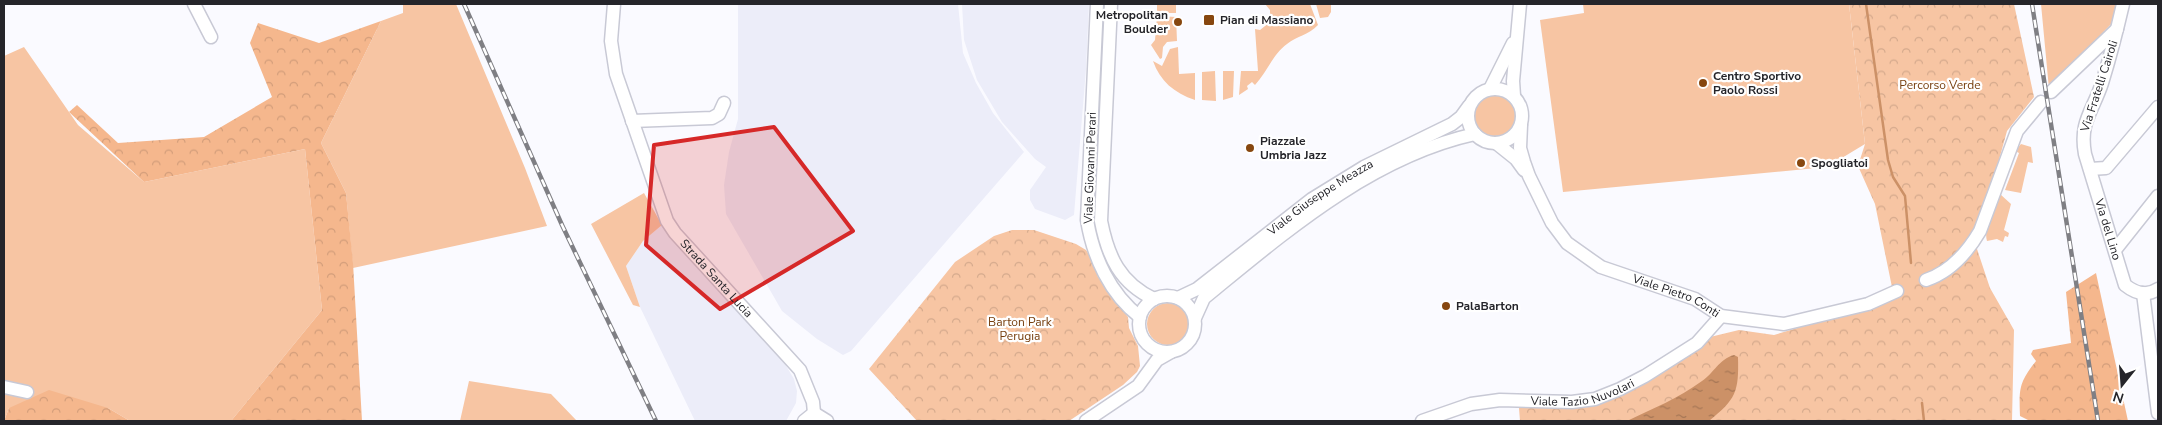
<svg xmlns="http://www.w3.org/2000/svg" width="2162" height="425" viewBox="0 0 2162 425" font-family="'Nunito Sans',sans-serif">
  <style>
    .built { fill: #ecedf9 }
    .green { fill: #f7c5a3 }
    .forest { fill: url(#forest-crowns) }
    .park { fill: url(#park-crowns) }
    .water { fill: url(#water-ripples) }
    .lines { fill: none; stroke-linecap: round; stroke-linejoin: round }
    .stream { stroke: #cc9167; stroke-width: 2.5 }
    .minor-casing { stroke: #c8c9d5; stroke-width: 15 }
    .minor { stroke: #fff; stroke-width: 12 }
    .rail-casing { stroke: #7f7f84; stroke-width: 4.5 }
    .rail { stroke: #fff; stroke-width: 2.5; stroke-dasharray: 8; stroke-linecap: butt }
    .marked { fill: #d62828; fill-opacity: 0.2; stroke: #d62828; stroke-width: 4; stroke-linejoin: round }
    .poi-dot { fill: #87470f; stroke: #fff; stroke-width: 2 }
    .labels { text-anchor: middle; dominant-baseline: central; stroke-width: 4.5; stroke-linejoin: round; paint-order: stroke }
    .poi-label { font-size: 12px; font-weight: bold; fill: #25252a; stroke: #fff; text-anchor: start }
    .park-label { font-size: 12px; fill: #763e0d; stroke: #fff }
    .street-label { font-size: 12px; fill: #25252a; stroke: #fff }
  </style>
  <defs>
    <pattern id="forest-crowns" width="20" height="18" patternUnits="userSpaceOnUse" patternTransform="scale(1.25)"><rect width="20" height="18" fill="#f5b78d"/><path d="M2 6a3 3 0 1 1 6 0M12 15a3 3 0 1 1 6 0" fill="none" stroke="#d29d7a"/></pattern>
    <pattern id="park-crowns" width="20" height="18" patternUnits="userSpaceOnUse" patternTransform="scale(1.25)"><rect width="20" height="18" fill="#f7c5a3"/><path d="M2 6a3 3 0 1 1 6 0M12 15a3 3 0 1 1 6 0" fill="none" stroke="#d4a98c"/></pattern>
    <pattern id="water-ripples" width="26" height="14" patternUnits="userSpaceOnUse" patternTransform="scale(1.25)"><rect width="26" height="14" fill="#cc9167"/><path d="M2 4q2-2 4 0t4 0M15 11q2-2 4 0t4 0" fill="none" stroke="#a57655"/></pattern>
  </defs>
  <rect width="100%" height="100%" fill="#fafaff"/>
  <!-- built -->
  <path class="built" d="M 738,4 L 958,4 L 963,53 L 976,83 L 993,113 L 1024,152 L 851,351 L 843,355 L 817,339 L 782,311 L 726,214 L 724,185 L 729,152 L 738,119 Z
    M 962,4 L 1089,4 L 1086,69 L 1074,215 L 1065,220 L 1035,209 L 1030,200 L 1030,190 L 1046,167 L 1035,159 L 1002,122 L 977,80 L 964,40 Z
    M 662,225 L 785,364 L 794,379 L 797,391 L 796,403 L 786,421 L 695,421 L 640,307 L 626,266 L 643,241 Z"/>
  <!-- green -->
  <path class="green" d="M 403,4 L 456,4 L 525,168 L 547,226 L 353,268 L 346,193 L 321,143 L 381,21 L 403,13 Z
    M 1157,4 L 1176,4 L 1176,13 L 1157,13 Z
    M 1265,4 L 1310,4 L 1318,25 C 1309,35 1297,36 1287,44 C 1273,54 1267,72 1255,85 L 1252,82 L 1247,86 L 1248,89 L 1239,95 L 1241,71 L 1258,71 L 1255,29 L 1260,30 L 1270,22 L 1270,10 Z
    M 1316,4 L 1331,4 L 1331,12 L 1328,17 L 1320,18 Z
    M 1583,4 L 1849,4 L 1865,144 L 1827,167 L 1563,192 L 1540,20 L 1584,13 Z
    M 2041,4 L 2117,4 L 2115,20 L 2049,89 Z
    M 1157,16 L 1176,17 L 1177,41 L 1167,42 L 1163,47 L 1162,58 L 1160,59 L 1151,45 L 1155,40 Z
    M 24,47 L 78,125 L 144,182 L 305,149 L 322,310 L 231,421 L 130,421 L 108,408 L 9,408 L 4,421 L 4,56 Z
    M 1178,47 L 1179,74 L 1195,73 L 1195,100 C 1174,93 1160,81 1153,61 L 1162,66 L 1170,49 Z
    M 1215,71 L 1216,101 L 1202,100 L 1202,72 Z
    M 1223,71 L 1234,71 L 1233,97 L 1223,100 Z
    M1473 116a22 22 0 1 1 44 0a22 22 0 1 1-44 0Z
    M 2021,144 L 2031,147 L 2033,163 L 2028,162 L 2021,193 L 2005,190 L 2019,153 L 2015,151 Z
    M 644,193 L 662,225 L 643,241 L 626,266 L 640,307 L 633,305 L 591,224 Z
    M 2000,194 L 2011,204 L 2004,230 L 2009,233 L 2008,237 L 2005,236 L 2003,242 L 1997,239 L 1987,241 C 1983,227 1994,206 2000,194 Z
    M1147 324a21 21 0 1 1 42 0a21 21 0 1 1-42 0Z
    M 469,381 L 551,394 L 577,421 L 460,421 Z"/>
  <!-- forest -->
  <path class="forest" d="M 381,21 L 321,143 L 346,193 L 353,263 L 362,421 L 231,421 L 322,310 L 305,149 L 144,182 L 69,112 L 77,105 L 118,143 L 204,137 L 272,97 L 250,43 L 258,23 L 319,43 Z
    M 2096,273 L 2128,421 L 2030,421 L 2020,416 C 2019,388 2019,383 2036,361 L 2031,354 L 2033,350 L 2071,343 L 2066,292 Z
    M 49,390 L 108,408 L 130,421 L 4,421 L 9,408 Z"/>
  <!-- park -->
  <path class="park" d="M 1849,4 L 2014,4 L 2034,97 L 2007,131 L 1984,214 L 1977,249 L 1990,288 L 2014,330 L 2012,421 L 1520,421 L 1519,408 L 1590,407 L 1646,383 L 1710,337 L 1739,330 L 1774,335 L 1850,312 L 1893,292 L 1875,204 L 1858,166 L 1865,144 Z
    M 1012,230 L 1034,230 L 1076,244 L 1086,250 L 1092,259 L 1098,277 L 1128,317 L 1129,328 L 1138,346 L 1140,366 L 1137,372 L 1123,385 L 1069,421 L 917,421 L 869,369 L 955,262 L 994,236 Z"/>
  <!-- water -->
  <path class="water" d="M 1734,355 L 1738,357 C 1739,392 1736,399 1709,421 L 1627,421 C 1652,409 1679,398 1702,381 C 1714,373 1719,359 1734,355 Z"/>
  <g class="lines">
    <!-- stream -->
    <path class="stream" d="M 1866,4 L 1888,160 L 1893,177 L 1905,196 L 1911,263
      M 1922,403 L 1924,421"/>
    <!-- minor casing -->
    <g class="minor-casing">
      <g id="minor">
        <path d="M 194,4 L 211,37"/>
        <path id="s1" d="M 614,4 L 611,41 L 616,74 L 667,221 L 675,233 L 800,370 L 813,402 L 814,413"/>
        <path d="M 1097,4 L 1087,220 C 1093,257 1110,294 1140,317"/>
        <path d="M 1111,4 L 1101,221 C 1108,257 1120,283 1154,299"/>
        <path id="s2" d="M 2123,4 C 2117,30 2110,57 2102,83 C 2093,111 2079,122 2085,154 L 2125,285 C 2135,293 2146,297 2158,289"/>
        <circle cx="1495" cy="116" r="27"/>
        <path d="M 1490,89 L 1513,43"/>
        <path d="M 2051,92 L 2117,29"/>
        <path d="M 1514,96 L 1513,81 L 1520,4"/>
        <path d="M 632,121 L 712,118 L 719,114 L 724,103"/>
        <path id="s3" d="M 1521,125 L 1520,148 L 1524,162 L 1529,176 L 1552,223 L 1567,243 L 1601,267 L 1695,299 L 1721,316 L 1784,324 L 1868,304 L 1897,291"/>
        <path d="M 1496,143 L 1516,159 L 1524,170"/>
        <path d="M 2090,169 L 2106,168 L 2158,107"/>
        <path d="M 2115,250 L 2158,196"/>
        <path d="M 1926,280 C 1950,272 1967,253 1980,231 L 2017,131 L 2041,102"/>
        <path d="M 2143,293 L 2158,413"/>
        <circle cx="1167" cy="324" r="28"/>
        <path id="s4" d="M 1178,298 L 1197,289 L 1312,199 L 1364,167 L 1452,124 L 1461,117 L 1469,106"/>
        <path d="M 1195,318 L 1204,298 L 1215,289 C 1292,226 1375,156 1475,134"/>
        <path d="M 4,387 L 27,392"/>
        <path d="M 814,413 L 827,421"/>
        <path d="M 804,421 L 814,413"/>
        <path d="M 1086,421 L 1138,386 L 1157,360 L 1171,352"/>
        <path id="s5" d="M 1422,421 L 1471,404 L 1500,400 L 1572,402 L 1595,399 L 1620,389 L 1645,376 L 1697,343 L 1721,316"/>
      </g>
    </g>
    <!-- minor -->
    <use href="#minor" class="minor"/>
    <!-- rail casing -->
    <g class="rail-casing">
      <path id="rail" d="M 464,4 L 562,225 L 656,421
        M 2032,4 L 2098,421"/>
    </g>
    <!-- rail -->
    <use href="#rail" class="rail"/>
  </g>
  <!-- marked area -->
  <path class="marked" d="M 774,127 L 853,231 L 720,309 L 646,245 L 654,145 Z"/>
  <!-- markers -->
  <g class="poi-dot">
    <rect x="1203" y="14" width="12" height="12" rx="2.5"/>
    <circle cx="1178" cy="22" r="5"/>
    <circle cx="1703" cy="83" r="5"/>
    <circle cx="1250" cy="148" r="5"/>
    <circle cx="1801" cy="163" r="5"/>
    <circle cx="1446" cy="306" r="5"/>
  </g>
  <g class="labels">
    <!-- poi labels -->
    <g class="poi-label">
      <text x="1168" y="15" text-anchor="end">Metropolitan<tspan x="1168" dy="14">Boulder</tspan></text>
      <text x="1220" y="20">Pian di Massiano</text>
      <text x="1713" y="76">Centro Sportivo<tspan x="1713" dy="14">Paolo Rossi</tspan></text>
      <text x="1260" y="141">Piazzale<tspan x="1260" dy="14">Umbria Jazz</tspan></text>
      <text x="1811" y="163">Spogliatoi</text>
      <text x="1456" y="306">PalaBarton</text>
    </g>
    <!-- park labels -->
    <g class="park-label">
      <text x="1940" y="85">Percorso Verde</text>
      <text x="1020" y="322">Barton Park<tspan x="1020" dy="14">Perugia</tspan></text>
    </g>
    <!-- street labels -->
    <g class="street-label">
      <text transform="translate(2099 86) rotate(-72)">Via Fratelli Cairoli</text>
      <text transform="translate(1090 168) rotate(-88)">Viale Giovanni Perari</text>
      <text stroke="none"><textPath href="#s4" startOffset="175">Viale Giuseppe Meazza</textPath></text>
      <text stroke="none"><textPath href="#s2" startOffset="235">Via del Lino</textPath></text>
      <text stroke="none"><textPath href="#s1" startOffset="302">Strada Santa Lucia</textPath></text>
      <text stroke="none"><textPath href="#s3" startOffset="252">Viale Pietro Conti</textPath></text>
      <text stroke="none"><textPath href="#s5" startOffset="165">Viale Tazio Nuvolari</textPath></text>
    </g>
  </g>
  <!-- border -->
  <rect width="2162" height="425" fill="none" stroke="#25252a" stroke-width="10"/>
  <!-- north arrow -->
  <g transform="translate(2122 385) rotate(197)" stroke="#ffffff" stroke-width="4" paint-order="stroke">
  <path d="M0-4L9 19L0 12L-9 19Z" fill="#25252a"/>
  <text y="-8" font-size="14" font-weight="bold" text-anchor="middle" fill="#25252a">N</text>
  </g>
</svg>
